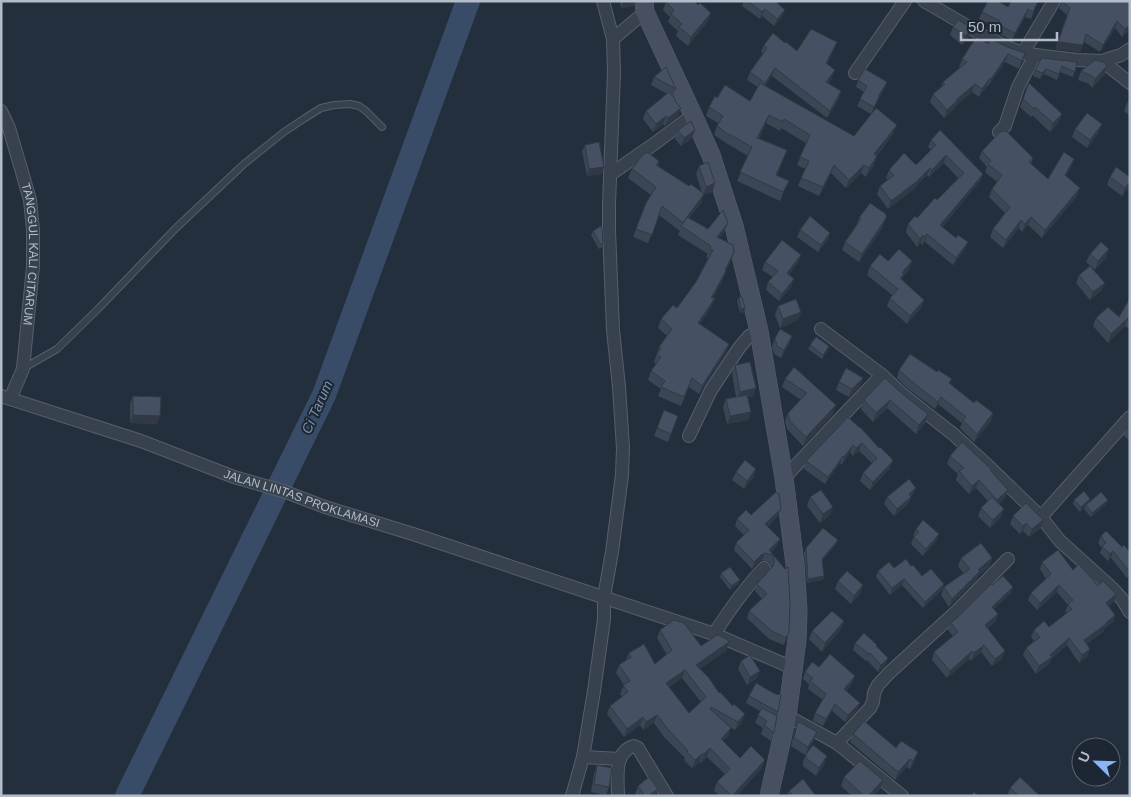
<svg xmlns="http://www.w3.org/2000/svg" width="1131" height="797" viewBox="0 0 1131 797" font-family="Helvetica,sans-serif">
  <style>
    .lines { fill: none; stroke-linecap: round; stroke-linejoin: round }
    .river { stroke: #394c67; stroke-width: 24 }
    .lane-casing { stroke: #565f6c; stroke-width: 8 }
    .street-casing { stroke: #565f6c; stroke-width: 14 }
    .secondary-casing { stroke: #565f6c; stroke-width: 19 }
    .lane { stroke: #38414e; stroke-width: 6 }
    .street { stroke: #38414e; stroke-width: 12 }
    .secondary { stroke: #465061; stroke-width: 18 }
    .wall { fill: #3b4654; fill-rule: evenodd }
    .shaded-wall { fill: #303945 }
    .building { fill: #455162; stroke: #303945; fill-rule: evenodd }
    .labels { text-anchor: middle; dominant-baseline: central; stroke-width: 4; stroke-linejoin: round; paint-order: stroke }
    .street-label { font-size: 12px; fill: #b4bcc9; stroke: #1d2633 }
    .water-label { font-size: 14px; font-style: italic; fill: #7c92b1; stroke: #1d2633 }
  </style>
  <rect width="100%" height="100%" fill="#242f3e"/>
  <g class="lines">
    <!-- river -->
    <path class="river" d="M 127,796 L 324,395 L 468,1"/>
    <!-- lane casing -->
    <g class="lane-casing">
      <path id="lane" d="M 24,368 L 57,349 L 98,309 L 176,228 L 244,164 L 284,132 L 305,118 L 321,108 L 334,105 L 350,104 L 359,106 L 366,111 L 382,127"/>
    </g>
    <!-- street casing -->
    <g class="street-casing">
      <g id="street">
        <path d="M 924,1 L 984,36 L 1007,47 L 1023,53 L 1035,55 L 1077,60 L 1102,61 L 1130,83"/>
        <path d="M 613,39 L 645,12"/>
        <path d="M 1023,53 L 1054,1"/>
        <path d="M 1102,61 L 1121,55 L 1130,49"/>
        <path d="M 855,73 L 905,1"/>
        <path id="s1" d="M 1,111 L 9,128 L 22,172 L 30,200 L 33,230 L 33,266 L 23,369 L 10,399"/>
        <path d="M 999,132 L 1005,126 L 1018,87 L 1035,55"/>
        <path d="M 611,174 L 654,144 L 693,115"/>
        <path d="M 821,329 L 882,375 L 902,394 L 953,434 L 986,464 L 1041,517 L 1060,541 L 1113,589 L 1122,599 L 1130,612"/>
        <path id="s2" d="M 1,396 L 141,441 L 234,477 L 283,491 L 325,507 L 413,534 L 714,634 L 793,668"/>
        <path d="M 689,436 L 711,390 L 739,348 L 749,336 L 759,331"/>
        <path d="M 784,478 L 850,408 L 882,375"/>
        <path d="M 1041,517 L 1130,417"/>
        <path d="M 714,634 C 730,609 744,589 764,568"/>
        <path d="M 787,716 L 837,743 L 902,796"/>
        <path d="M 837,743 L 870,708 L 873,702 L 874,693 L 878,685 L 889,673 L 957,611 L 1008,559"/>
        <path d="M 583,757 L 620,759"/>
        <path d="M 572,796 L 583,757 L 594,691 L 604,619 L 604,597 L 612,552 L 622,475 L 623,448 L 619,387 L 613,330 L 609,230 L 609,204 L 614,72 L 613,39 L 603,1"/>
        <path d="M 618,796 C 618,779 613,752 634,746 L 638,748 L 667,796"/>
      </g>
    </g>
    <!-- secondary casing -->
    <g class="secondary-casing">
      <path id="secondary" d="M 644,1 L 645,12 L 693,115 L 711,155 L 734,226 L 759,331 L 784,478 L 795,564 L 798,610 L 797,640 L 787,716 L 769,796"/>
    </g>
    <!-- lane -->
    <use href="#lane" class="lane"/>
    <!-- street -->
    <use href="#street" class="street"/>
    <!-- secondary -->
    <use href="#secondary" class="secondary"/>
  </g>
  <!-- wall -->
  <path class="wall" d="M 620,1 L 635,1 L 634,6 L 621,8 Z
    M 744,1 L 775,1 L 782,17 L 774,26 L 762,16 L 760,19 L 742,6 Z
    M 1038,1 L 1031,19 L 1025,17 L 1012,40 L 995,32 L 997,28 L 979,19 L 982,12 Z
    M 1062,1 L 1130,1 L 1130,30 L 1122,37 L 1115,28 L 1100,52 L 1084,42 L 1080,52 L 1055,49 L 1067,15 L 1059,8 Z
    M 666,2 L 698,5 L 711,13 L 708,21 L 688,46 L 676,36 L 678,31 L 668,22 L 670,17 L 663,10 Z
    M 953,27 L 972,28 L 969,36 L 962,45 L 950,35 Z
    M 837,42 L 834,49 L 827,64 L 832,77 L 828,84 L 839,99 L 827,118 L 772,76 L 765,86 L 854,136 L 893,134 L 877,156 L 874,165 L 866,177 L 861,173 L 846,188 L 831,173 L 819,196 L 798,186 L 805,169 L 797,165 L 806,143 L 781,128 L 780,131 L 766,123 L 759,138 L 787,150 L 777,175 L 785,189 L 780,201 L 737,181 L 748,156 L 726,143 L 714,135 L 718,123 L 706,116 L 709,107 L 717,98 L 750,101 L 758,87 L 747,80 L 750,72 L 763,54 L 761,52 L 764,45 L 785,43 L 797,51 Z
    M 988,44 L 1007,47 L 1025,53 L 1019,69 L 1005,62 L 988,86 L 987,86 L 979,97 L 972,92 L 956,106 L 954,109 L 944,118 L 930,102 L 933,94 L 941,87 L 943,82 L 960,67 L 959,67 L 962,59 Z
    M 1077,62 L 1073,77 L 1060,72 L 1057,80 L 1044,74 L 1040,79 L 1033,76 L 1035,70 Z
    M 1107,66 L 1104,75 L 1092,88 L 1089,84 L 1078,80 L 1081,71 Z
    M 654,77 L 676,89 L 673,96 L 676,100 L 676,101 L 678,116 L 665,126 L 663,124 L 653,132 L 643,119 L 646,111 L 667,94 L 651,85 Z
    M 858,80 L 887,82 L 884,89 L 879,98 L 871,114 L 857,106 L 864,92 L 856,87 Z
    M 1028,85 L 1062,114 L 1058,123 L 1050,132 L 1032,115 L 1031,117 L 1020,107 Z
    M 1130,100 L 1130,116 L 1124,111 L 1127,103 Z
    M 1075,129 L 1099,132 L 1087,148 L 1072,137 Z
    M 678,130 L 695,130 L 692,138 L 681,146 L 675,139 Z
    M 931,140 L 983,174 L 980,181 L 942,227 L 956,238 L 968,242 L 965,249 L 953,265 L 925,242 L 922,245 L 921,243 L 917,247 L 906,232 L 908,224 L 917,218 L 937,200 L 958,178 L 944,163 L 929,177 L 927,175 L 913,190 L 888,209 L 877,194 L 880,186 L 888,180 L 886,178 L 889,170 L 916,165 L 931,150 L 928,147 Z
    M 585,145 L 602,174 L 587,176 L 582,151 Z
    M 982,151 L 1033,158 L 1031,164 L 1048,179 L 1074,159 L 1071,167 L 1066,176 L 1077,196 L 1042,238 L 1028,225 L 1022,232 L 1019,228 L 1003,248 L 990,237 L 993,229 L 1005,213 L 989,197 L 992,189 L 997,182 L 985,172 L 987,167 L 979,158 Z
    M 659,161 L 658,166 L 689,186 L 702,193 L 696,174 L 699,166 L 715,183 L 712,192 L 704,194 L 701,203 L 689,218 L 708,229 L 728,223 L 724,232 L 719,238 L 734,252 L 731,260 L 726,270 L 723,279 L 713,298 L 712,306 L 700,324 L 729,344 L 726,352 L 699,394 L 689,387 L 681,406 L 658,396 L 661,389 L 648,380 L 651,371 L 656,364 L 654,362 L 659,347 L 667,336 L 658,328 L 661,319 L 677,308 L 696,282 L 708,258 L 706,257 L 708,254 L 678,235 L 680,231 L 659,215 L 648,243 L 633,237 L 646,203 L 651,195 L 628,178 L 632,169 Z
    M 1110,177 L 1130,177 L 1129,187 L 1122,196 L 1107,185 Z
    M 859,218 L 883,227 L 859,262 L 842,250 L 845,242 L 857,224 Z
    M 800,230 L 828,240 L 818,252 L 797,237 Z
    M 593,231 L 603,243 L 602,247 L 599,249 L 591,235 Z
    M 1090,254 L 1106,258 L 1095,270 L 1086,262 Z
    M 801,255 L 798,262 L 789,275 L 791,287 L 779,301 L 766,290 L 768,282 L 773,277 L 762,270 L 765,262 Z
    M 888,261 L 909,270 L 903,277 L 902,280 L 924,300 L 921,308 L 907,324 L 887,306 L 890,298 L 892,295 L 867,275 L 870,266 Z
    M 1079,275 L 1105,283 L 1101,291 L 1090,300 L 1076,283 Z
    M 739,297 L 744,312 L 740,313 L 737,301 Z
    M 1130,298 L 1130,329 L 1125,326 L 1108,343 L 1093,326 L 1096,318 L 1119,317 Z
    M 778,306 L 801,312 L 798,320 L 780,328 L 775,315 Z
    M 792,336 L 789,344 L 781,358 L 774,354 L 772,347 L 775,338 Z
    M 810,345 L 829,346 L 828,350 L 822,359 L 808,349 Z
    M 735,365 L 753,396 L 748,397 L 751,412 L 748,420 L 727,424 L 723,407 L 726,399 L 736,397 L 732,374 Z
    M 794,367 L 833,414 L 803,446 L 787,429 L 785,422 L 788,413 L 801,400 L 782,387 L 785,379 Z
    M 899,370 L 950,384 L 974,403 L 993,413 L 991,421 L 974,442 L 960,428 L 962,423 L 938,404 L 935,409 L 907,388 L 897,378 Z
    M 863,378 L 860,386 L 849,397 L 836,390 L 839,382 Z
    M 900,392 L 928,414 L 925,423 L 916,434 L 887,408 L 873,422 L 861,409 L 864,400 Z
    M 133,396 L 157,424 L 130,423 L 130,404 Z
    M 848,417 L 890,468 L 870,490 L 860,481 L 863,473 L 872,463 L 859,451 L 853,456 L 850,452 L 842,465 L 840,463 L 825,484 L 804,469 L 806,461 Z
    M 675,424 L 668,442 L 654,436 L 657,428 Z
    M 1130,425 L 1130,441 L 1124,436 L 1127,428 Z
    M 950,456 L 991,469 L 990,470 L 1008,490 L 1005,498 L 999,504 L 1001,517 L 990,528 L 978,516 L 981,508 L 988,501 L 976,488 L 969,494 L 956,480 L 958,474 L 947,464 Z
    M 736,472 L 753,478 L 744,489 L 732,480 Z
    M 916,488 L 913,494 L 911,497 L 908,504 L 894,516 L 884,504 L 887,497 Z
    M 810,497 L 830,515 L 820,523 L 807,506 Z
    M 1074,500 L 1089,502 L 1108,500 L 1106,504 L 1091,517 L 1084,509 L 1085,506 L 1080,512 L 1073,504 Z
    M 751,515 L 778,516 L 767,527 L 777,546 L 771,552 L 785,569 L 789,632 L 784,645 L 769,639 L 747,618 L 749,611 L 762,599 L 755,591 L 757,584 L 772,567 L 769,562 L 762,560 L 758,562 L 752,569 L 734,550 L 736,543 L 744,535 L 735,526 L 737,519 Z
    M 1013,516 L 1043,520 L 1040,529 L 1029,537 L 1023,531 L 1020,534 L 1010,524 Z
    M 916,529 L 939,534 L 936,541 L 923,556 L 911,544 L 914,536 L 913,536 Z
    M 1101,536 L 1122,547 L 1130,552 L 1130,576 L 1127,578 L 1111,558 L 1108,561 L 1100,553 L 1102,548 L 1098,543 Z
    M 838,540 L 836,544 L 822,561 L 824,576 L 823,580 L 807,583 L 804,553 L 806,548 Z
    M 961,558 L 992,558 L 989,567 L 978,576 L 977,579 L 949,607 L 941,595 L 944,587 L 963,573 L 958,566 Z
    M 1042,562 L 1073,570 L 1098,586 L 1116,594 L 1114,602 L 1108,606 L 1115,615 L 1113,622 L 1104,629 L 1104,631 L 1087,644 L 1088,656 L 1079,663 L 1067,645 L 1051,659 L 1049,664 L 1036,674 L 1023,655 L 1026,648 L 1034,641 L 1031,637 L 1034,630 L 1049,627 L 1067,613 L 1065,612 L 1068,605 L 1057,592 L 1037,610 L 1028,600 L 1031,593 L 1046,579 L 1040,569 Z
    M 911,566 L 922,576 L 944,584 L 942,590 L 923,608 L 902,585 L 890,595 L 876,577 L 878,571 L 894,568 Z
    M 721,573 L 738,584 L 730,590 L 720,577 Z
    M 838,581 L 863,585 L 860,594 L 851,604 L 835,589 Z
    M 1013,587 L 1010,594 L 994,609 L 998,614 L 995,622 L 988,628 L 1002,659 L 992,666 L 981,652 L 971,661 L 969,659 L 947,678 L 932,660 L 934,652 L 953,636 L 948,630 L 951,623 L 959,616 Z
    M 844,621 L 841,629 L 822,652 L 809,639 L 812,631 Z
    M 660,630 L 701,646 L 726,651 L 699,669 L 742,723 L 735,730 L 730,727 L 731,728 L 728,736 L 723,741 L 740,758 L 762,768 L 737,796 L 720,796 L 714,791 L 717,782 L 725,774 L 707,757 L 701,763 L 700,762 L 692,768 L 684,760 L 685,758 L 664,737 L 654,723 L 643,730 L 640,725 L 624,737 L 607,714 L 610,706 L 623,697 L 620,694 L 624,685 L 616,673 L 619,665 L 626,660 L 629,653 L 655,664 L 667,655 L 657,638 ZM 682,678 L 701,702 L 689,713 L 669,687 Z
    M 855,643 L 877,645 L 876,647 L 888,658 L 885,665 L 878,672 L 867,660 L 866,661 L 853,650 Z
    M 741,661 L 760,671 L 756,679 L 747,685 L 738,669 Z
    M 819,667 L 855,676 L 852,683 L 846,691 L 857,710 L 845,722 L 832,711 L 823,726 L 813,721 L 815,713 L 823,700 L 808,689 L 809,684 L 803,679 L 805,672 Z
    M 749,696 L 778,712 L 774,733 L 771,741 L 761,734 L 763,728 L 755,723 L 760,711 L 746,703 Z
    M 797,725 L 814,740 L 805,755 L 791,746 L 794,733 Z
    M 853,734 L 896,748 L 915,760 L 910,769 L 907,767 L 895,780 L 850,742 Z
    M 806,754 L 824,765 L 816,776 L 803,766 L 803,762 Z
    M 597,765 L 609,787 L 606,795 L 591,792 L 594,774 Z
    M 844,777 L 883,780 L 880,789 L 873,796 L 852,796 L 841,786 Z
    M 638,786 L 655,796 L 636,796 L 635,794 Z
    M 1010,788 L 1040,796 L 1007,796 Z
    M 789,791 L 816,796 L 787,796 Z"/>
  <!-- shaded-wall -->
  <path class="shaded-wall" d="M 623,1 L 635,1 L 634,6 L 621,8 Z
    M 765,9 L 762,16 L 760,19 L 762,12 Z
    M 1028,9 L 1025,17 L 1012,40 L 1015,33 Z
    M 785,10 L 782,17 L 774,26 L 777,19 Z
    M 711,13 L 708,21 L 688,46 L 691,37 Z
    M 1117,21 L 1115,28 L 1100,52 L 1103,45 Z
    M 1130,25 L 1130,30 L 1122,37 L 1125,29 Z
    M 972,28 L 969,36 L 962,45 L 965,36 Z
    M 837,42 L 834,49 L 823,71 L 826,63 Z
    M 1058,42 L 1083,45 L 1080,52 L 1055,49 Z
    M 1008,54 L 1005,62 L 988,86 L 991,79 Z
    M 1107,66 L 1104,75 L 1092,88 L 1095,79 Z
    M 775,68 L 772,76 L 762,90 L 765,83 Z
    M 1046,69 L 1044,74 L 1040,79 L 1042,73 Z
    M 835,70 L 832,77 L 823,90 L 826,82 Z
    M 990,78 L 987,86 L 979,97 L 982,89 Z
    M 887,82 L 884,89 L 879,98 L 871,114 L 878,97 Z
    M 975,84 L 972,92 L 956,106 L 954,109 L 944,118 L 947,110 L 956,100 Z
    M 841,91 L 839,99 L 827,118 L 830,111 Z
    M 681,108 L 678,116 L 665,126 L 668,118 Z
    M 1062,114 L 1058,123 L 1050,132 L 1053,123 Z
    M 769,115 L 766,123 L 754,146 L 757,138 Z
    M 666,116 L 663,124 L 653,132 L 656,124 Z
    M 1102,124 L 1099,132 L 1087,148 L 1090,140 Z
    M 897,125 L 893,134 L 871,163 L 874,154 Z
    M 695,130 L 692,138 L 681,146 L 684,138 Z
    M 946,155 L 944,163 L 929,177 L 932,170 Z
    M 877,156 L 874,165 L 866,177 L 869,168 Z
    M 1074,159 L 1071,167 L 1062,183 L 1065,175 Z
    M 834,165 L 831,173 L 819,196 L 823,187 Z
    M 864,165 L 861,173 L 846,188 L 849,180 Z
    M 604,167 L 602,174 L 587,176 L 589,169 Z
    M 930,168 L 927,175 L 913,190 L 888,209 L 891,201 Z
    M 983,174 L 980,181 L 938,233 L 940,225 Z
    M 1130,181 L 1129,187 L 1122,196 L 1125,188 Z
    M 715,183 L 712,192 L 703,195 L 706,187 Z
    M 1080,188 L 1077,196 L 1042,238 L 1045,230 Z
    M 704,194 L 701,203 L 684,225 L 687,217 Z
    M 1031,217 L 1028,225 L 1022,232 L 1025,224 Z
    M 886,218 L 883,227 L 859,262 L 862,254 Z
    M 1021,220 L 1019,228 L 1003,248 L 1006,240 Z
    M 728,223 L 724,232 L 714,246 L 717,237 Z
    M 830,233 L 828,240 L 818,252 L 821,245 Z
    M 927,234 L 925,242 L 922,245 L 925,237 Z
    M 923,235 L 921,243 L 917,247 L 920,239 Z
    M 968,242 L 965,249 L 953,265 L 956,258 Z
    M 1109,249 L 1106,258 L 1095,270 L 1098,261 Z
    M 734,252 L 731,260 L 722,278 L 725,270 Z
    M 801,255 L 798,262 L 785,281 L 787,273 Z
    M 912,261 L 909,270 L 903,277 L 901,282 L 897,287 L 902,273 Z
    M 726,271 L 723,279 L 708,307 L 711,298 Z
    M 794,279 L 791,287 L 779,301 L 782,294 Z
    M 1105,283 L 1101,291 L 1090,300 L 1093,292 Z
    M 715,298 L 712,306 L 695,331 L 698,323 Z
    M 924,300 L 921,308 L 907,324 L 910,316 Z
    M 745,308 L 744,312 L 740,313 L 741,309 Z
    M 801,312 L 798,320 L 780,328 L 783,319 Z
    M 1128,318 L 1125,326 L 1108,343 L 1111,334 Z
    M 792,336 L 789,344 L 781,358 L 784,350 Z
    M 729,344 L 726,352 L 699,394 L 702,386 Z
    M 829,346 L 828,350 L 822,359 L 823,355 Z
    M 863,378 L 860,386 L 849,397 L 852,389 Z
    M 756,388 L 753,396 L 737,400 L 740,392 Z
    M 941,397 L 938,404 L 935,409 L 938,402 Z
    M 890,400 L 887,408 L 873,422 L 876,413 Z
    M 836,405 L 833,414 L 803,446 L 806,437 Z
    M 751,412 L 748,420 L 727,424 L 730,416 Z
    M 993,413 L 991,421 L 974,442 L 977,434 Z
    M 928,414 L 925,423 L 916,434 L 919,425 Z
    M 133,415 L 160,416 L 157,424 L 130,423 Z
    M 862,443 L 859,451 L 853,456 L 856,448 Z
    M 853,445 L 850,452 L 842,465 L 844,457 Z
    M 843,456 L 840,463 L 825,484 L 828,477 Z
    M 893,461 L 890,468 L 870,490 L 873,482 Z
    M 756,469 L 753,478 L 744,489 L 747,481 Z
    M 979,480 L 976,488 L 969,494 L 972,486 Z
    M 916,488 L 913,494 L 906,501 L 909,494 Z
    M 1008,490 L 1005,498 L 994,508 L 997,500 Z
    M 911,497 L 908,504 L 894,516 L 897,509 Z
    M 1090,499 L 1089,503 L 1080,512 L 1081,507 Z
    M 1108,500 L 1106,504 L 1091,517 L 1092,513 Z
    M 833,507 L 830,515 L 820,523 L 823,514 Z
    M 781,509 L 778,516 L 762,532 L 765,524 Z
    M 1004,509 L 1001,517 L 990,528 L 993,520 Z
    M 1043,520 L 1040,529 L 1029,537 L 1032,529 Z
    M 1026,523 L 1023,531 L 1020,534 L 1023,526 Z
    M 939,534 L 936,541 L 923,556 L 926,549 Z
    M 780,539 L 777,546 L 769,554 L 769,550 Z
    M 838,540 L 836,544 L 820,563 L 822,559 Z
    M 1113,551 L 1111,558 L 1108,561 L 1110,554 Z
    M 765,553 L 762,560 L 758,562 L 752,569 L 754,562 L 761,555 Z
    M 992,558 L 989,567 L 978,576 L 977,579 L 949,607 L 952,599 L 978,570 Z
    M 824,576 L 823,580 L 807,583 L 808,579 Z
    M 904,579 L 902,585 L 890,595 L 892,588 Z
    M 740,580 L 738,584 L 730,590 L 731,586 Z
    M 944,584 L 942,590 L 923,608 L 925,602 Z
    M 863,585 L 860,594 L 851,604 L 854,596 Z
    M 1059,585 L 1057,592 L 1037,610 L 1040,603 Z
    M 1013,587 L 1010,594 L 989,614 L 992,607 Z
    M 1116,594 L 1114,602 L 1103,611 L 1106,603 Z
    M 998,614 L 995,622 L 982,633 L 985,625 Z
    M 1115,615 L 1113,622 L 1104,629 L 1104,631 L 1082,648 L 1084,640 Z
    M 844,621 L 841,629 L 822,652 L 825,643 Z
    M 1069,638 L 1067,645 L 1051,659 L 1049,664 L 1036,674 L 1039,666 Z
    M 729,642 L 726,651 L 692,673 L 696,665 Z
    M 984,645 L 981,652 L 971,661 L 974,653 Z
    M 1090,649 L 1088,656 L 1079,663 L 1082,655 Z
    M 972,651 L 969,659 L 947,678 L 950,671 Z
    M 1005,651 L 1002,659 L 992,666 L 995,659 Z
    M 888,658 L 885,665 L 878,672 L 881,665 Z
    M 685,670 L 682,678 L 663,691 L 666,683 Z
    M 760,671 L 756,679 L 747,685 L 750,677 Z
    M 855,676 L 852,683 L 841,696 L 844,689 Z
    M 860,703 L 857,710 L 845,722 L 848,715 Z
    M 835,704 L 832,711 L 823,726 L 826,719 Z
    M 745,714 L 742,723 L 735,730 L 738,722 Z
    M 657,715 L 654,723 L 643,730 L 646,722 Z
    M 643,717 L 640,725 L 624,737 L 627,729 Z
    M 731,728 L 728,736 L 718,747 L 721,739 Z
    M 817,732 L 814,740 L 805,755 L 808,747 Z
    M 710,748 L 707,757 L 701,763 L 704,754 Z
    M 918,752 L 915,760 L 910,769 L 913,761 Z
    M 703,753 L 700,762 L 692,768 L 695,760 Z
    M 827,756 L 824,765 L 816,776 L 819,768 Z
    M 910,759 L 907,767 L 895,780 L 898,772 Z
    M 765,760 L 762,768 L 737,796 L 732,796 Z
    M 883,780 L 880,789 L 873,796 L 868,796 Z
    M 658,789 L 655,796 L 648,796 Z"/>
  <!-- building -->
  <path class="building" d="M 666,1 L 695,1 L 698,5 L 700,3 L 711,13 L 691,37 L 679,27 L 682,24 L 671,14 L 674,10 L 666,2 Z
    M 748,1 L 775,1 L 785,10 L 777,19 L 765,9 L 762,12 Z
    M 988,1 L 998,1 L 1008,7 L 1011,1 L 1038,1 L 1033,12 L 1028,9 L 1015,33 L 998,25 L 1000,21 L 982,12 Z
    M 1062,1 L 1130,1 L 1130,25 L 1125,29 L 1117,21 L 1103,45 L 1086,34 L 1083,45 L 1058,42 L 1070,8 Z
    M 958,20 L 972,28 L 965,36 L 953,27 Z
    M 811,29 L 837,42 L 826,63 L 835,70 L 826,82 L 841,91 L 830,111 L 775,68 L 765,83 L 750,72 L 767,48 L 764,45 L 773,33 L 785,43 L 786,42 L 797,51 Z
    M 977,36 L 988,44 L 991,39 L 1007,47 L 1025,53 L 1022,61 L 1008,54 L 991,79 L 990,78 L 982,89 L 975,84 L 956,100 L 957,101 L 947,110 L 933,94 L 945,84 L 943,82 L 967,62 L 962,59 Z
    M 1042,58 L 1077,62 L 1075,72 L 1062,66 L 1059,74 L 1046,69 L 1042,73 L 1035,70 Z
    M 1095,60 L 1103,62 L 1107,66 L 1095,79 L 1092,76 L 1081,71 Z
    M 666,67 L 676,89 L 654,77 Z
    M 865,69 L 887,82 L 878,97 L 879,97 L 874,107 L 860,99 L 867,86 L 858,80 Z
    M 760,83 L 854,136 L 876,108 L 897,125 L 874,154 L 877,156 L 869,168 L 864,165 L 849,180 L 834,165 L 823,187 L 801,178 L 809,161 L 800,157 L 810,135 L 784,119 L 783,122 L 769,115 L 757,138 L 787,150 L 776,175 L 789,181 L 783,192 L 740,172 L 752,147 L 729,134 L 729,135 L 717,126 L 723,116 L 709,107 L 715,96 L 717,98 L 725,85 L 750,101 Z
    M 1029,83 L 1062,114 L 1053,123 L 1035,107 L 1034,109 L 1023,99 L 1028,85 Z
    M 669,92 L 676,100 L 675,101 L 681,108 L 668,118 L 666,116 L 656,124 L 646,111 Z
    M 1087,113 L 1102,124 L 1090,140 L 1075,129 Z
    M 691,121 L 695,130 L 684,138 L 678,130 Z
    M 940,130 L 983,174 L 940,225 L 956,238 L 958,235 L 968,242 L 956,258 L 927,234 L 925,237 L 923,235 L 920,239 L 908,224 L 915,216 L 917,218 L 935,198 L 937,200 L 964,173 L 946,155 L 932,170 L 930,168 L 916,182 L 891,201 L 880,186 L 894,175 L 889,170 L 904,153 L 916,165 L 936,145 L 931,140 Z
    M 1006,131 L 1033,158 L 1029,162 L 1048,179 L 1064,152 L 1074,159 L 1065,175 L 1080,188 L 1045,230 L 1031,217 L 1025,224 L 1021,220 L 1006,240 L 993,229 L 1010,207 L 992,189 L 1002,175 L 988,164 L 991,161 L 982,151 L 1000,132 Z
    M 599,142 L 604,167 L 589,169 L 585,145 Z
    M 647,152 L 659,161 L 656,165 L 689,186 L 691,184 L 704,194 L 687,217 L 708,229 L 723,210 L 728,223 L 717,237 L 733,245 L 734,252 L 725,270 L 726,271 L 711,298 L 715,298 L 698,323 L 729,344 L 702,386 L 692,378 L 684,397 L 661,387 L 665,381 L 651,371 L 661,357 L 657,354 L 661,348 L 659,347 L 672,329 L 661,319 L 673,305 L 677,308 L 696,282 L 713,250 L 710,249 L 711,246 L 681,226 L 687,217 L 683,223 L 662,206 L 652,235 L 636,229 L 646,203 L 656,187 L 632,169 L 641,157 Z
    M 708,162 L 715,183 L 706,187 L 699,166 Z
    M 1116,167 L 1130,177 L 1130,181 L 1125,188 L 1110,177 Z
    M 870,203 L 886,214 L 886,218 L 862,254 L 845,242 L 861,219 L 859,218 Z
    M 810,216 L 830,233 L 821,245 L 800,230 Z
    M 601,226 L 602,228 L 603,243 L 601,245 L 593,231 Z
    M 782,240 L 801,255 L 787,273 L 794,279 L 782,294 L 768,282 L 778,271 L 765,262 Z
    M 1101,242 L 1109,249 L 1098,261 L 1090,254 Z
    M 899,249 L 912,261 L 902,273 L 904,274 L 900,278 L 924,300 L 910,316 L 890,298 L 898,289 L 870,266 L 880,254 L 888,261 Z
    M 1090,266 L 1105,283 L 1093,292 L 1079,275 Z
    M 739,297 L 742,297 L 745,308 L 741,309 Z
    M 1130,298 L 1130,319 L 1128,318 L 1111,334 L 1096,318 L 1108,307 L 1119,317 Z
    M 796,299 L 801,312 L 783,319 L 778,306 Z
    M 780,329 L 792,336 L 784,350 L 777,346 L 775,338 Z
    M 816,337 L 829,346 L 823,355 L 810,345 Z
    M 910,354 L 937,372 L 938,370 L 952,379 L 949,383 L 974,403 L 976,400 L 993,413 L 977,434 L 963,420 L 966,417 L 941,397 L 938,402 L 910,380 L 899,370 Z
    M 750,362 L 756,388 L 740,392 L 735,365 Z
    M 794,367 L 836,405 L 806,437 L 790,421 L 788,413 L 807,393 L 785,379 Z
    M 846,368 L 863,378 L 852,389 L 839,382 Z
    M 885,378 L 900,392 L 928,414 L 919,425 L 890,400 L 876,413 L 864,400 Z
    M 747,395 L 751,412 L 730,416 L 726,399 Z
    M 133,396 L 161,397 L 160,416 L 133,415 Z
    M 664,410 L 678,416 L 671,434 L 657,428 Z
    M 848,417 L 860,428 L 860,427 L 879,448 L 880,447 L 892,459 L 893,461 L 873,482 L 863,473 L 877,458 L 862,443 L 856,448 L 853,445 L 844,457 L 843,456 L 828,477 L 806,461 Z
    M 1130,425 L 1130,431 L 1127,428 Z
    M 962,442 L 991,469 L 990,470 L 1008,490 L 997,500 L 979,480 L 972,486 L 959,471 L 964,468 L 950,456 Z
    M 745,460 L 756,469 L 747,481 L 736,472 Z
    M 909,479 L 916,488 L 909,494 L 911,497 L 897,509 L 887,497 Z
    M 821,490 L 833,507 L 823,514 L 810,497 Z
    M 1084,491 L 1090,499 L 1081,507 L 1074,500 Z
    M 776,492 L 779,494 L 781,509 L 765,524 L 780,539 L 769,550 L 785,569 L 788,567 L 790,603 L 789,632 L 786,638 L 772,631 L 749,611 L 767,594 L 757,584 L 773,566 L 774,563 L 774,559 L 772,555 L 765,553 L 761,555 L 754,562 L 736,543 L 749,530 L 737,519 L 746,510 L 751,515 Z
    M 1101,492 L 1108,500 L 1092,513 L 1086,505 Z
    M 992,497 L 1004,509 L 993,520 L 981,508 Z
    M 1026,503 L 1043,520 L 1032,529 L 1026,523 L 1023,526 L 1013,516 Z
    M 923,520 L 939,534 L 926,549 L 914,537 L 919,532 L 916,529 Z
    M 823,528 L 838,540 L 822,559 L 824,576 L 808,579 L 806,548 Z
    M 1106,531 L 1122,547 L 1124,545 L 1130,552 L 1130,572 L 1113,551 L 1110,554 L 1102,546 L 1106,543 L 1101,536 Z
    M 981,543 L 992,558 L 978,570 L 980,571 L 952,599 L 944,587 L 970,569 L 961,558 Z
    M 1058,550 L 1073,570 L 1079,564 L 1098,586 L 1103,581 L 1116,594 L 1106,603 L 1115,615 L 1106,623 L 1106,624 L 1084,640 L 1090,649 L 1082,655 L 1069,638 L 1050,655 L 1052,657 L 1039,666 L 1026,648 L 1040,637 L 1034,630 L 1044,621 L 1049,627 L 1072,609 L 1068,605 L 1073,600 L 1059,585 L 1040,603 L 1031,593 L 1051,574 L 1042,562 Z
    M 906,559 L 911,566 L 913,565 L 922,576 L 931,569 L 944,584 L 925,602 L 904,579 L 892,588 L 878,571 L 889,562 L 894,568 Z
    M 730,567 L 740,580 L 731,586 L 721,573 Z
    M 847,571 L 863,585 L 854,596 L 838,581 Z
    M 1003,576 L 1013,587 L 992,607 L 998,614 L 985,625 L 1005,651 L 995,659 L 984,645 L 974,653 L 972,651 L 950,671 L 934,652 L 958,632 L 951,623 L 959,616 L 991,584 L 992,585 Z
    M 832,611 L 844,621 L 825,643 L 812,631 Z
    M 674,620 L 684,623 L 701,646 L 717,635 L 727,639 L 729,642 L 696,665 L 709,678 L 719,693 L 720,692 L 733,706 L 734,704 L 745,714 L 738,722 L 711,707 L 710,709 L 731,728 L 721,739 L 740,758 L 751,746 L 765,760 L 732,796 L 717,782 L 730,769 L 710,748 L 704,754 L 703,753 L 695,760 L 687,752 L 688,751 L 667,728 L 657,715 L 646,722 L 643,717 L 627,729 L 610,706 L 628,692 L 623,685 L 630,681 L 619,665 L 631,657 L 629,653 L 644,644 L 655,664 L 672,650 L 660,630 ZM 685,670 L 706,697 L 689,713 L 666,683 Z
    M 864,633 L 877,645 L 876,646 L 888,658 L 881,665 L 870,653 L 869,654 L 855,643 Z
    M 830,654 L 855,676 L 844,689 L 860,703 L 848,715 L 835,704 L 826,719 L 815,713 L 826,694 L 810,681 L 813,678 L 805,672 L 812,662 L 819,667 Z
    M 750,655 L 760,671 L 750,677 L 741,661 Z
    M 756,683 L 777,695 L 778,694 L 781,695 L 778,712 L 749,696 Z
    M 762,708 L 777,716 L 774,733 L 764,725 L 767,721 L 758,715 Z
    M 864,721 L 896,748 L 901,741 L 918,752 L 913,761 L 910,759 L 898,772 L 853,734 Z
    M 799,722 L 817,732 L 808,747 L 794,738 L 797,725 Z
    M 813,745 L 827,756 L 819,768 L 806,758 L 806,754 Z
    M 860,761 L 883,780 L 868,796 L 864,796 L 844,777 Z
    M 597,765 L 612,768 L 609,787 L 594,784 Z
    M 649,777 L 658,789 L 648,796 L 645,796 L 638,786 Z
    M 1020,777 L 1040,796 L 1019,796 L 1010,788 Z
    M 803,779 L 816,796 L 793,796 L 789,791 Z
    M 974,792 L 979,796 L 971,796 Z"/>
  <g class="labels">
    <!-- street labels -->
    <g class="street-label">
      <text stroke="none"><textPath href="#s1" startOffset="148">TANGGUL KALI CITARUM</textPath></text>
      <text stroke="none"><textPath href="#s2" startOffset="318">JALAN LINTAS PROKLAMASI</textPath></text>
    </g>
    <!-- water labels -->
    <g class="water-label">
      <text transform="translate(317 407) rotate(-66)">Ci Tarum</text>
    </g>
  </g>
  <!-- border -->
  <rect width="1131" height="797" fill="none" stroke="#b4bcc9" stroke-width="5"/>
  <!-- north arrow -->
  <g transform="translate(1096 762) rotate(293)"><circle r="24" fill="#1d2633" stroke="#59626f"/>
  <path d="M0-4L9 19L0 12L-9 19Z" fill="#8ab4f8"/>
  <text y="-8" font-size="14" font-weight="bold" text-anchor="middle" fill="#b4bcc9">U</text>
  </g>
  <!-- scale -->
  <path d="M961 32v8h96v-8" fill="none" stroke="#b4bcc9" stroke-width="2.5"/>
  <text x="968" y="32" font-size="15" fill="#b4bcc9" stroke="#1d2633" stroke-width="4" paint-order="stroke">50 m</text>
</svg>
